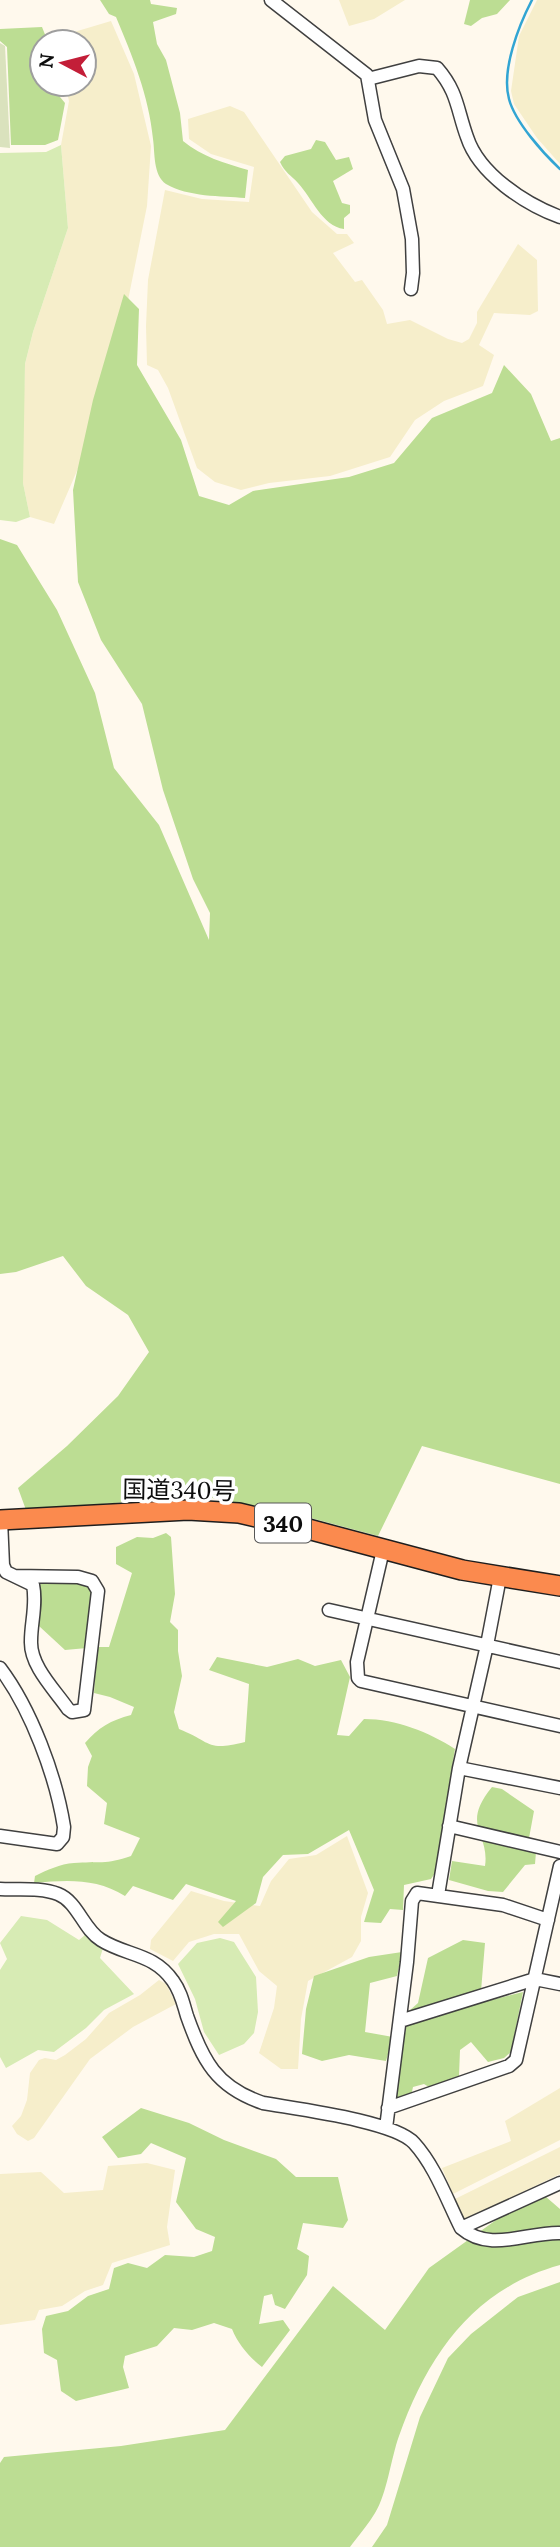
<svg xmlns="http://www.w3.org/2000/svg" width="560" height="2547" viewBox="0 0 560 2547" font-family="Lora,'Noto Sans JP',serif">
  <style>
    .farmland { fill: #f6eecb }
    .green { fill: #d7ebb4 }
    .forest { fill: #bcdd93 }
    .cemetery { fill: #dae2bd }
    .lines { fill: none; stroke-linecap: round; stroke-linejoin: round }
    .stream { stroke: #32a5d3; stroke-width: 2.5 }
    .minor-casing { stroke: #404040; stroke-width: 15 }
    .highway-casing { stroke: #1e1e1e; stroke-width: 22 }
    .minor { stroke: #fff; stroke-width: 12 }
    .highway { stroke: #fb8a4e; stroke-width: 19 }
    .labels { text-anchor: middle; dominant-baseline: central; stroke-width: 7; stroke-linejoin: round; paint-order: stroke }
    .shield { fill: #fff; stroke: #565656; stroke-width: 2 }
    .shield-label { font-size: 23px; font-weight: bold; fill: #0d0d0d }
    .street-label { font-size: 24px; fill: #0d0d0d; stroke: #fff }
  </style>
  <rect width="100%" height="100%" fill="#fff9ed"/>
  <!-- farmland -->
  <path class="farmland" d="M 339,0 L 405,0 L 374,19 L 349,26 Z
    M 537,0 L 560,0 L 560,164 L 537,138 L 514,104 L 511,91 L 519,36 Z
    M 111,21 L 134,74 L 151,146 L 147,206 L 120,340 L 80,464 L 54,524 L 30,517 L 23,483 L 23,417 L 25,364 L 33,332 L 68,228 L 61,145 L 69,101 L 65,84 L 84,84 L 84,42 L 55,42 L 54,38 Z
    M 230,106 L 244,112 L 312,212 L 337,234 L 347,234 L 354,243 L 333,253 L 355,282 L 362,280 L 383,310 L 387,324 L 410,320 L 448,339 L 462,343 L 469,339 L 477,323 L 477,312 L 518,244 L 537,260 L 538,311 L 530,315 L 494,313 L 479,345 L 494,355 L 483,386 L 444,401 L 415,420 L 390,457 L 330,476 L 269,483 L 241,490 L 215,482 L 197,468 L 168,388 L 158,370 L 147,365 L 146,326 L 148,280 L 165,190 L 202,199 L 249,202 L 254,167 L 211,154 L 189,139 L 188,119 Z
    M 347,1836 L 368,1893 L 361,1917 L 361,1941 L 352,1957 L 308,1981 L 301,2019 L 298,2069 L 281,2069 L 259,2053 L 274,2008 L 277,1986 L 259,1971 L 239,1934 L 214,1934 L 189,1942 L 173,1961 L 150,1949 L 151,1940 L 191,1891 L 224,1901 L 260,1906 L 271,1881 L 289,1859 L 316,1855 Z
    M 159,1980 L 166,1984 L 176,2004 L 133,2027 L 90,2059 L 34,2138 L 28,2141 L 17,2134 L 12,2126 L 21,2116 L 27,2100 L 30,2073 L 39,2060 L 45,2058 L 56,2060 L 65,2055 L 86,2039 L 109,2013 L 140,1995 Z
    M 560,2088 L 560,2140 L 453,2194 L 442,2168 L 511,2141 L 505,2121 Z
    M 560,2147 L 560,2174 L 464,2220 L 455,2199 Z
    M 147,2163 L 175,2170 L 167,2227 L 170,2245 L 112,2263 L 103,2285 L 85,2291 L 62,2306 L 39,2310 L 35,2320 L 0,2325 L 0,2174 L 41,2172 L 64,2193 L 103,2190 L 108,2166 Z"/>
  <!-- green -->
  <path class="green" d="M 61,145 L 68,228 L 33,332 L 25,364 L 23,483 L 30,517 L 16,522 L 0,520 L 0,153 L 46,152 Z
    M 21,1916 L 47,1920 L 79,1940 L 85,1935 L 103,1948 L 100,1958 L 134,1994 L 104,2010 L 86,2028 L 54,2052 L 38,2050 L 6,2068 L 0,2057 L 0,1970 L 7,1959 L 0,1943 Z
    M 220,1938 L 234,1942 L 256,1977 L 258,2012 L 254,2033 L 244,2044 L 219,2055 L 204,2032 L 195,1999 L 178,1964 L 197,1943 Z"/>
  <!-- forest -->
  <path class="forest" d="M 100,0 L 150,0 L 151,4 L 177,8 L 176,14 L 153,22 L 157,44 L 166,60 L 180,113 L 183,141 C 202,157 225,163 248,170 L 245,198 C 221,196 188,197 166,184 C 153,175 155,153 153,139 C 149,96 132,55 116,17 L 109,14 Z
    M 470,0 L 510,0 L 497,14 L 482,18 L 471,26 L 464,24 Z
    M 42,27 L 48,42 L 42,42 L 42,84 L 57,84 L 60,97 L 65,103 L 58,140 L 45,145 L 11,145 L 7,47 L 0,41 L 0,29 Z
    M 316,140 L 325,142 L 336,160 L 349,157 L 353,169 L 333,181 L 342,203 L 350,205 L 350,213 L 344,218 L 344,229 C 322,226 312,198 298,183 C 291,175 285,173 280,162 L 285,156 L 311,149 Z
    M 124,294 L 139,309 L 137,365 L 181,440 L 199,496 L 229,505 L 253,491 L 349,477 L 394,463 L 432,418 L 492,393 L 504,365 L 531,394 L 551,441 L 560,438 L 560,1484 L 422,1446 L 378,1536 L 292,1513 L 202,1496 L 26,1510 L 18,1488 L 67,1446 L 118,1396 L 149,1352 L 128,1315 L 86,1286 L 63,1256 L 16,1272 L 0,1274 L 0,539 L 17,545 L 57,610 L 95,693 L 114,768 L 159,825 L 209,940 L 210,913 L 193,879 L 163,790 L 142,704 L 101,640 L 78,582 L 73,490 L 93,400 Z
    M 166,1533 L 171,1537 L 175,1594 L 170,1622 L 178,1630 L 178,1651 L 182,1676 L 174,1712 L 179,1729 C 212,1742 206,1752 245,1742 L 249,1684 L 209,1670 L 217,1657 L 267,1667 L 298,1659 L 315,1666 L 341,1660 L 350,1677 L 337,1735 L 349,1736 L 364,1719 C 396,1719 429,1732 455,1749 L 435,1873 L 431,1879 L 404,1885 L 403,1910 L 390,1909 L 381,1923 L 364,1922 L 374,1890 L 349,1830 L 308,1854 L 283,1855 L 263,1877 L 256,1903 L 223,1927 L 218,1922 L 236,1901 L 186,1884 L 173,1900 L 133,1886 L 125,1896 C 96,1878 67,1880 34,1883 L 35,1876 C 47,1870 60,1864 74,1863 C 98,1861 106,1865 131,1856 L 140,1838 L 104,1824 L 107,1803 L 87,1786 L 88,1767 L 92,1756 L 85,1743 C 98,1728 111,1720 131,1715 L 134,1707 L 110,1697 L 94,1693 L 97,1647 L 109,1647 L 132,1573 L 116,1564 L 116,1547 L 137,1537 L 153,1538 Z
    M 43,1581 L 79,1582 L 91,1586 L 94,1595 L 87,1648 L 65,1650 L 39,1626 L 40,1585 Z
    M 492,1787 L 502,1789 L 534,1811 L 527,1849 L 536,1852 L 535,1864 L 525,1865 L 503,1892 L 488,1891 L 449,1880 L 452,1861 L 485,1866 C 490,1833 460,1826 492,1787 Z
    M 463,1940 L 485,1943 L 480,2003 L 523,1992 L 511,2052 L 504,2058 L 488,2062 L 471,2042 L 460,2050 L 459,2076 L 429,2087 L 424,2084 L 413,2087 L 411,2096 L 397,2101 L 394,2096 L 409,2011 L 418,2003 L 428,1958 Z
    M 402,1952 L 397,1976 L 370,1983 L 365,2032 L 393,2037 L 386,2061 L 349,2055 L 322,2061 L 302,2054 L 306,2009 L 314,1976 L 369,1957 Z
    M 141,2108 L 189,2123 L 224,2140 L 276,2159 L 296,2177 L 338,2177 L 348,2220 L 343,2228 L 303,2223 L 297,2249 L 309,2256 L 307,2275 L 285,2309 L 275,2305 L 272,2294 L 264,2296 L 259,2324 L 283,2320 L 290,2330 L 262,2367 C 249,2357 238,2344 232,2329 L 214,2323 L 192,2330 L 174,2328 L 157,2346 L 125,2356 L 123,2367 L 129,2388 L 76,2401 L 61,2391 L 57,2360 L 44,2353 L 42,2329 L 46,2316 L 68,2311 L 88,2296 L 109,2289 L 114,2268 L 128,2263 L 147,2268 L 165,2255 L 194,2257 L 212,2251 L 215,2237 L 196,2229 L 176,2202 L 186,2158 L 151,2143 L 141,2154 L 118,2158 L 102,2137 Z
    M 538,2190 L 560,2209 L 560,2265 C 473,2289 428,2355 399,2436 C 391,2458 387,2494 375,2513 C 368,2525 358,2536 350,2547 L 0,2547 L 0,2463 L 4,2457 L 121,2446 L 225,2430 L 333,2286 L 385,2330 L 429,2268 Z
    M 560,2282 L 560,2547 L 372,2547 L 387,2525 L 420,2417 L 448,2358 L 471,2334 L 518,2297 Z"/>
  <!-- cemetery -->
  <path class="cemetery" d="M 0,43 L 5,46 L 10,148 L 0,147 Z"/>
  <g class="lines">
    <!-- stream -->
    <path class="stream" d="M 532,0 C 519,25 501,70 509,99 C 515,122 543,153 560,169"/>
    <!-- minor casing -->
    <g class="minor-casing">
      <path id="minor" d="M 271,0 L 367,75 L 375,120 L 403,189 L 412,239 L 413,273 L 411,289
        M 368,79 L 419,66 L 437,68 C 458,92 457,110 467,137 C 479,174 525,204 560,217
        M 1,1520 L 3,1565 L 6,1572 L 33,1585 C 37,1604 31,1622 31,1641 C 30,1666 55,1690 68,1709 L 72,1712 L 84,1710 L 98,1591 L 92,1581 L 78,1577 L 15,1576
        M 383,1550 L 357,1662 L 358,1678 L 361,1681 L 560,1726
        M 329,1610 L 560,1662
        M 0,1668 C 31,1709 56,1776 64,1827 L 63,1837 L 57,1844 L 0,1836
        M 459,1768 L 560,1788
        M 449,1826 L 560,1852
        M 0,1889 C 18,1890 41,1887 58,1894 C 78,1902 83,1929 101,1940 C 126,1956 154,1953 173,1981 C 181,1992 183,2003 187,2016 C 203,2061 216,2087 263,2103 C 296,2109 394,2121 414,2143 C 435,2166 447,2200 461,2228 C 490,2253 526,2232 560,2233
        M 438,1895 L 459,1768 L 487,1645 L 500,1577
        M 400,2021 L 535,1979 L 560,1984
        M 388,2108 L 509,2066 L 516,2060 L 560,1866
        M 386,2128 L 407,1962 L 412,1901 L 417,1893 L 503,1905 L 548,1920
        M 461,2228 L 560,2183"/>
    </g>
    <!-- highway casing -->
    <g class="highway-casing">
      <path id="highway" d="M 0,1520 L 188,1510 L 239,1513 L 308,1529 L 462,1570 L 560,1586"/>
    </g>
    <!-- minor -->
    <use href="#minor" class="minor"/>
    <!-- highway -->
    <use href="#highway" class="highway"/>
  </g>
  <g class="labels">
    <!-- shield labels -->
    <rect class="shield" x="255" y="1503.5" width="56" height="39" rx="5"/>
    <g class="shield-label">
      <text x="283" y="1523">340</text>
    </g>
    <!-- street labels -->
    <g class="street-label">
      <text transform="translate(179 1490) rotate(1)">国道340号</text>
    </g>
  </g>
  <!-- north arrow -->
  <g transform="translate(63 63) rotate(277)"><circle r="33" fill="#ffffff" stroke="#9e9e9e" stroke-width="2"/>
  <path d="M0-5L12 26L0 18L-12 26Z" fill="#c31e38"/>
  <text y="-10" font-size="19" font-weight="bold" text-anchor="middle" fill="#0d0d0d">N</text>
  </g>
</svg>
